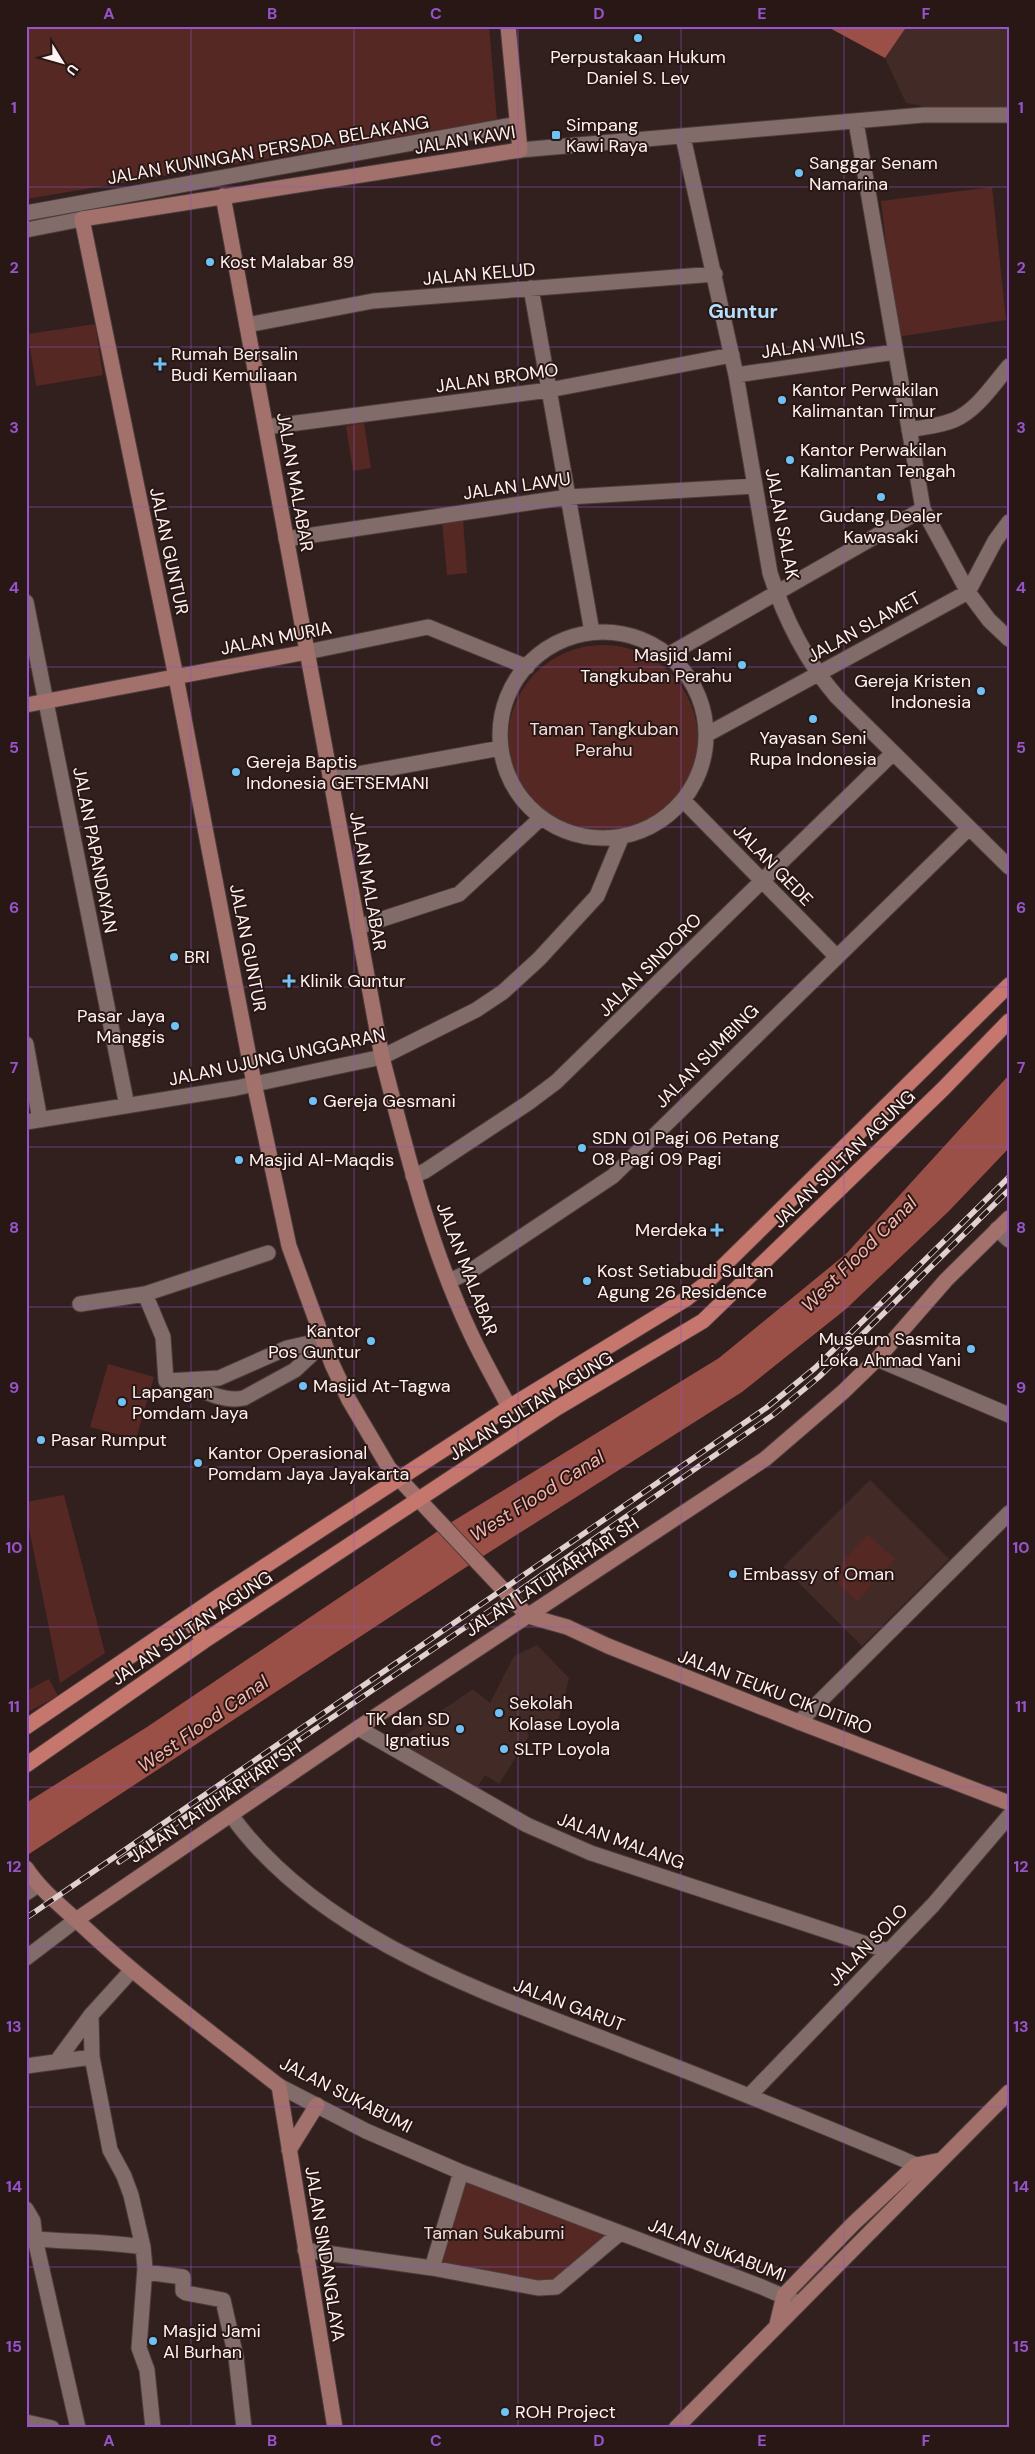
<svg xmlns="http://www.w3.org/2000/svg" width="1035" height="2454" viewBox="0 0 1035 2454" font-family="'DM Sans',sans-serif">
  <style>
    .built { fill: #422a27 }
    .green { fill: #562823 }
    .water { fill: #9a4f47 }
    .lines { fill: none; stroke-linecap: round; stroke-linejoin: round }
    .street-casing { stroke: #4c3c3b; stroke-width: 17 }
    .secondary-casing { stroke: #4c3c3b; stroke-width: 17 }
    .primary-casing { stroke: #4c3c3b; stroke-width: 17 }
    .street { stroke: #816c69; stroke-width: 15 }
    .secondary { stroke: #a3716b; stroke-width: 15 }
    .primary { stroke: #c5766d; stroke-width: 15 }
    .rail-casing { stroke: #ded1cf; stroke-width: 5.5 }
    .rail { stroke: #281714; stroke-width: 4; stroke-dasharray: 11; stroke-linecap: butt }
    .grid { fill: none; stroke: #9554c9; stroke-width: 1; stroke-opacity: 0.55 }
    .poi-dot { fill: #70c1f4; stroke: #281714; stroke-width: 2 }
    .labels { text-anchor: middle; dominant-baseline: central; stroke-width: 4; stroke-linejoin: round; paint-order: stroke }
    .poi-label { font-size: 18px; fill: #fff2f0; stroke: #281714; text-anchor: start }
    .street-label { font-size: 18px; fill: #fff2f0; stroke: #281714 }
    .park-label { font-size: 18px; fill: #f5deda; stroke: #281714 }
    .water-label { font-size: 19px; font-style: italic; fill: #f6b4ab; stroke: #281714 }
    .quarter-label { font-size: 20px; font-weight: bold; fill: #b5e0fc; stroke: #281714 }
    .neatline { fill: none; stroke: #9554c9; stroke-width: 2 }
    .grid-label { font-size: 16px; text-anchor: middle; font-weight: bold; fill: #9554c9 }
  </style>
  <rect width="100%" height="100%" fill="#32201e"/>
  <!-- built -->
  <path class="built" d="M 907,26 L 1009,26 L 1009,122 L 906,103 L 885,58 Z
    M 870,1480 L 949,1559 L 862,1646 L 783,1567 Z
    M 537,1645 L 569,1678 L 558,1722 L 526,1729 L 529,1736 L 499,1784 L 485,1775 L 476,1789 L 406,1746 L 406,1735 L 473,1689 L 490,1703 L 514,1656 Z"/>
  <!-- green -->
  <path class="green" d="M 26,26 L 489,26 L 497,120 L 26,199 Z
    M 992,187 L 1006,320 L 897,337 L 881,201 Z
    M 95,324 L 103,375 L 36,386 L 28,334 Z
    M 364,423 L 371,468 L 353,471 L 346,426 Z
    M 463,519 L 467,573 L 447,575 L 442,521 Z
    M508 740a95 95 0 1 1 190 0a95 95 0 1 1-190 0Z
    M 108,1364 L 154,1377 L 136,1439 L 90,1427 Z
    M 64,1495 L 105,1653 L 60,1683 L 26,1513 L 26,1502 Z
    M 868,1534 L 895,1559 L 857,1601 L 830,1576 Z
    M 49,1679 L 58,1696 L 26,1713 L 26,1691 Z
    M 464,2177 L 612,2233 L 565,2277 L 546,2285 L 437,2265 Z"/>
  <!-- water -->
  <path class="water" d="M 826,26 L 907,26 L 885,58 Z
    M 1009,1075 L 1009,1148 L 949,1211 L 846,1309 L 742,1392 L 477,1560 L 26,1856 L 26,1803 L 147,1727 L 450,1523 L 719,1358 L 847,1253 Z"/>
  <g class="lines">
    <!-- street casing -->
    <g class="street-casing">
      <path id="street" d="M 856,122 L 923,509 L 968,592 L 989,620 L 1009,639
        M 683,137 L 736,375 L 770,573 C 784,617 807,662 837,697 L 1009,867
        M 520,150 L 923,115 L 1009,115
        M 26,213 L 517,124
        M 26,230 L 82,219
        M 531,288 L 592,632
        M 247,325 L 373,301 L 715,274
        M 736,375 L 895,352
        M 266,427 L 549,390 L 732,355
        M 909,430 C 923,427 940,426 954,420 C 977,410 993,385 1009,366
        M 286,539 L 568,497 L 755,486
        M 26,602 L 127,1106
        M500 735a103 103 0 1 1 206 0a103 103 0 1 1-206 0Z
        M 307,652 L 428,627 L 527,667
        M 668,655 L 923,509
        M 706,735 L 968,592 L 995,541 L 1009,522
        M 330,779 L 501,748
        M 683,800 L 836,956
        M 358,927 L 459,894 L 541,818
        M 26,1044 L 40,1120
        M 26,1122 L 236,1088 L 382,1057 L 476,1010 L 503,992 L 539,959 L 597,896 L 622,836
        M 413,1176 L 425,1171 L 528,1103 L 556,1082 L 893,753
        M 997,1229 L 1009,1240
        M 449,1281 L 469,1272 L 613,1176 L 969,828
        M 145,1294 L 163,1337 L 166,1381 L 219,1378 L 287,1348 L 323,1340
        M 80,1304 L 145,1294 L 268,1253
        M 877,1359 L 1009,1415
        M 194,1380 C 199,1395 230,1401 244,1398 L 295,1370 L 311,1355 L 312,1343
        M 799,1722 L 1009,1513
        M 358,1728 L 527,1825 L 591,1853 L 888,1951
        M 231,1815 C 320,1940 493,1995 630,2049 C 718,2083 806,2119 893,2155 L 916,2165 L 923,2173
        M 26,1893 L 38,1885
        M 26,1958 L 76,1920
        M 131,1971 L 91,2015 L 92,2057 L 110,2150 L 124,2176 L 131,2195 L 143,2247 L 145,2268 L 139,2348 L 147,2370 L 153,2428
        M 57,2061 L 91,2015
        M 26,2066 L 92,2057
        M 279,2086 L 366,2131 L 461,2172 L 762,2287 L 794,2301
        M 749,2096 L 933,1905 L 1009,1816
        M 26,2209 L 33,2221 L 35,2239 L 78,2428
        M 35,2239 C 71,2242 106,2241 143,2247
        M 305,2250 L 432,2268 L 538,2288 L 556,2287 L 620,2233
        M 432,2268 L 461,2172
        M 145,2272 L 183,2277 L 183,2291 L 186,2293 L 223,2300 L 236,2357 L 244,2428
        M 26,2422 L 52,2428"/>
    </g>
    <!-- secondary casing -->
    <g class="secondary-casing">
      <path id="secondary" d="M 508,26 L 520,150 L 82,219 L 176,677 L 254,1083 L 289,1246 L 332,1364 L 349,1400 L 389,1468 L 528,1616
        M 223,196 L 382,1057 C 406,1150 429,1245 470,1332 C 482,1358 496,1382 509,1407
        M 26,705 L 307,652
        M 528,1616 L 567,1627 L 608,1646 L 799,1722 L 1009,1803
        M 26,1868 C 42,1892 64,1908 85,1928 C 146,1985 213,2034 279,2086 L 335,2428
        M 76,1920 L 358,1728 L 765,1459 L 843,1392 L 877,1359 L 946,1280 L 1009,1218
        M 289,2150 L 317,2105
        M 777,2324 L 784,2295 L 853,2224 L 916,2165 L 941,2160
        M 676,2428 L 1009,2092"/>
    </g>
    <!-- primary casing -->
    <g class="primary-casing">
      <path id="primary" d="M 187,1618 L 204,1641
        M 26,1727 L 219,1596 L 509,1407 L 686,1299 L 704,1285 L 1009,985
        M 26,1765 L 204,1641 L 557,1408 L 703,1321 L 943,1089 L 1009,1021"/>
    </g>
    <!-- street -->
    <use href="#street" class="street"/>
    <!-- secondary -->
    <use href="#secondary" class="secondary"/>
    <!-- primary -->
    <use href="#primary" class="primary"/>
    <!-- rail casing -->
    <g class="rail-casing">
      <path id="rail" d="M 119,1862 L 510,1597 L 773,1415 L 819,1377 L 1009,1190
        M 26,1918 L 766,1408 L 815,1368 L 1009,1177"/>
    </g>
    <!-- rail -->
    <use href="#rail" class="rail"/>
  </g>
  <!-- grid -->
  <path class="grid" d="M 191,26 L 191,2428M 354,26 L 354,2428M 518,26 L 518,2428M 681,26 L 681,2428M 844,26 L 844,2428M 26,187 L 1009,187M 26,347 L 1009,347M 26,507 L 1009,507M 26,667 L 1009,667M 26,827 L 1009,827M 26,987 L 1009,987M 26,1147 L 1009,1147M 26,1307 L 1009,1307M 26,1467 L 1009,1467M 26,1627 L 1009,1627M 26,1787 L 1009,1787M 26,1947 L 1009,1947M 26,2107 L 1009,2107M 26,2267 L 1009,2267"/>
  <!-- markers -->
  <g class="poi-dot">
    <circle cx="638" cy="38" r="5"/>
    <rect x="551" y="130" width="10" height="10" rx="2.5"/>
    <circle cx="799" cy="173" r="5"/>
    <circle cx="210" cy="262" r="5"/>
    <path d="M157.5 356.5h5v5h5v5h-5v5h-5v-5h-5v-5h5z"/>
    <circle cx="782" cy="400" r="5"/>
    <circle cx="790" cy="460" r="5"/>
    <circle cx="881" cy="497" r="5"/>
    <circle cx="742" cy="665" r="5"/>
    <circle cx="981" cy="691" r="5"/>
    <circle cx="813" cy="719" r="5"/>
    <circle cx="236" cy="772" r="5"/>
    <circle cx="174" cy="957" r="5"/>
    <path d="M286.5 973.5h5v5h5v5h-5v5h-5v-5h-5v-5h5z"/>
    <circle cx="175" cy="1026" r="5"/>
    <circle cx="313" cy="1101" r="5"/>
    <circle cx="582" cy="1148" r="5"/>
    <circle cx="239" cy="1160" r="5"/>
    <path d="M714.5 1222.5h5v5h5v5h-5v5h-5v-5h-5v-5h5z"/>
    <circle cx="587" cy="1281" r="5"/>
    <circle cx="371" cy="1341" r="5"/>
    <circle cx="971" cy="1349" r="5"/>
    <circle cx="303" cy="1386" r="5"/>
    <circle cx="122" cy="1402" r="5"/>
    <circle cx="41" cy="1440" r="5"/>
    <circle cx="198" cy="1463" r="5"/>
    <circle cx="733" cy="1574" r="5"/>
    <circle cx="499" cy="1713" r="5"/>
    <circle cx="460" cy="1729" r="5"/>
    <circle cx="504" cy="1749" r="5"/>
    <circle cx="153" cy="2341" r="5"/>
    <circle cx="505" cy="2412" r="5"/>
  </g>
  <g class="labels">
    <!-- poi labels -->
    <g class="poi-label">
      <text x="638" y="57" text-anchor="middle">Perpustakaan Hukum<tspan x="638" dy="21">Daniel S. Lev</tspan></text>
      <text x="566" y="125">Simpang<tspan x="566" dy="21">Kawi Raya</tspan></text>
      <text x="809" y="163">Sanggar Senam<tspan x="809" dy="21">Namarina</tspan></text>
      <text x="220" y="262">Kost Malabar 89</text>
      <text x="171" y="354">Rumah Bersalin<tspan x="171" dy="21">Budi Kemuliaan</tspan></text>
      <text x="792" y="390">Kantor Perwakilan<tspan x="792" dy="21">Kalimantan Timur</tspan></text>
      <text x="800" y="450">Kantor Perwakilan<tspan x="800" dy="21">Kalimantan Tengah</tspan></text>
      <text x="881" y="516" text-anchor="middle">Gudang Dealer<tspan x="881" dy="21">Kawasaki</tspan></text>
      <text x="732" y="655" text-anchor="end">Masjid Jami<tspan x="732" dy="21">Tangkuban Perahu</tspan></text>
      <text x="971" y="681" text-anchor="end">Gereja Kristen<tspan x="971" dy="21">Indonesia</tspan></text>
      <text x="813" y="738" text-anchor="middle">Yayasan Seni<tspan x="813" dy="21">Rupa Indonesia</tspan></text>
      <text x="246" y="762">Gereja Baptis<tspan x="246" dy="21">Indonesia GETSEMANI</tspan></text>
      <text x="184" y="957">BRI</text>
      <text x="300" y="981">Klinik Guntur</text>
      <text x="165" y="1016" text-anchor="end">Pasar Jaya<tspan x="165" dy="21">Manggis</tspan></text>
      <text x="323" y="1101">Gereja Gesmani</text>
      <text x="592" y="1138">SDN 01 Pagi 06 Petang<tspan x="592" dy="21">08 Pagi 09 Pagi</tspan></text>
      <text x="249" y="1160">Masjid Al-Maqdis</text>
      <text x="707" y="1230" text-anchor="end">Merdeka</text>
      <text x="597" y="1271">Kost Setiabudi Sultan<tspan x="597" dy="21">Agung 26 Residence</tspan></text>
      <text x="361" y="1331" text-anchor="end">Kantor<tspan x="361" dy="21">Pos Guntur</tspan></text>
      <text x="961" y="1339" text-anchor="end">Museum Sasmita<tspan x="961" dy="21">Loka Ahmad Yani</tspan></text>
      <text x="313" y="1386">Masjid At-Tagwa</text>
      <text x="132" y="1392">Lapangan<tspan x="132" dy="21">Pomdam Jaya</tspan></text>
      <text x="51" y="1440">Pasar Rumput</text>
      <text x="208" y="1453">Kantor Operasional<tspan x="208" dy="21">Pomdam Jaya Jayakarta</tspan></text>
      <text x="743" y="1574">Embassy of Oman</text>
      <text x="509" y="1703">Sekolah<tspan x="509" dy="21">Kolase Loyola</tspan></text>
      <text x="450" y="1719" text-anchor="end">TK dan SD<tspan x="450" dy="21">Ignatius</tspan></text>
      <text x="514" y="1749">SLTP Loyola</text>
      <text x="163" y="2331">Masjid Jami<tspan x="163" dy="21">Al Burhan</tspan></text>
      <text x="515" y="2412">ROH Project</text>
    </g>
    <!-- street labels -->
    <g class="street-label">
      <text transform="translate(465 140) rotate(-9)">JALAN KAWI</text>
      <text transform="translate(268 150) rotate(-10)">JALAN KUNINGAN PERSADA BELAKANG</text>
      <text transform="translate(479 274) rotate(-5)">JALAN KELUD</text>
      <text transform="translate(813 345) rotate(-8)">JALAN WILIS</text>
      <text transform="translate(497 378) rotate(-8)">JALAN BROMO</text>
      <text transform="translate(295 482) rotate(80)">JALAN MALABAR</text>
      <text transform="translate(517 486) rotate(-8)">JALAN LAWU</text>
      <text transform="translate(782 524) rotate(79)">JALAN SALAK</text>
      <text transform="translate(169 551) rotate(78)">JALAN GUNTUR</text>
      <text transform="translate(864 627) rotate(-29)">JALAN SLAMET</text>
      <text transform="translate(276 638) rotate(-11)">JALAN MURIA</text>
      <text transform="translate(95 850) rotate(79)">JALAN PAPANDAYAN</text>
      <text transform="translate(773 865) rotate(46)">JALAN GEDE</text>
      <text transform="translate(368 881) rotate(80)">JALAN MALABAR</text>
      <text transform="translate(248 948) rotate(79)">JALAN GUNTUR</text>
      <text transform="translate(650 965) rotate(-45)">JALAN SINDORO</text>
      <text transform="translate(707 1056) rotate(-45)">JALAN SUMBING</text>
      <text transform="translate(277 1057) rotate(-12)">JALAN UJUNG UNGGARAN</text>
      <text transform="translate(844 1159) rotate(-44)">JALAN SULTAN AGUNG</text>
      <text transform="translate(467 1269) rotate(69)">JALAN MALABAR</text>
      <text transform="translate(531 1406) rotate(-32)">JALAN SULTAN AGUNG</text>
      <text transform="translate(552 1577) rotate(-33)">JALAN LATUHARHARI SH</text>
      <text transform="translate(192 1628) rotate(-34)">JALAN SULTAN AGUNG</text>
      <text transform="translate(775 1692) rotate(21)">JALAN TEUKU CIK DITIRO</text>
      <text transform="translate(215 1802) rotate(-34)">JALAN LATUHARHARI SH</text>
      <text transform="translate(621 1841) rotate(20)">JALAN MALANG</text>
      <text transform="translate(868 1945) rotate(-46)">JALAN SOLO</text>
      <text transform="translate(569 2005) rotate(21)">JALAN GARUT</text>
      <text transform="translate(346 2095) rotate(27)">JALAN SUKABUMI</text>
      <text transform="translate(717 2250) rotate(21)">JALAN SUKABUMI</text>
      <text transform="translate(325 2254) rotate(81)">JALAN SINDANGLAYA</text>
    </g>
    <!-- park labels -->
    <g class="park-label">
      <text x="604" y="729">Taman Tangkuban<tspan x="604" dy="21">Perahu</tspan></text>
      <text x="494" y="2233">Taman Sukabumi</text>
    </g>
    <!-- water labels -->
    <g class="water-label">
      <text transform="translate(859 1254) rotate(-45)">West Flood Canal</text>
      <text transform="translate(537 1496) rotate(-32)">West Flood Canal</text>
      <text transform="translate(203 1724) rotate(-35)">West Flood Canal</text>
    </g>
    <!-- quarter labels -->
    <g class="quarter-label">
      <text x="743" y="311">Guntur</text>
    </g>
  </g>
  <!-- border -->
  <rect width="1035" height="2454" fill="none" stroke="#281714" stroke-width="55"/>
  <!-- north arrow -->
  <g transform="translate(62 62) rotate(127)" stroke="#281714" stroke-width="4" paint-order="stroke">
  <path d="M0-4L9 19L0 12L-9 19Z" fill="#fff2f0"/>
  <text y="-8" font-size="14" font-weight="bold" text-anchor="middle" fill="#fff2f0">U</text>
  </g>
  <rect x="28" y="28" width="980" height="2398" class="neatline"/>
  <g class="grid-label">
    <text x="109" y="19">A</text>
    <text x="272" y="19">B</text>
    <text x="436" y="19">C</text>
    <text x="599" y="19">D</text>
    <text x="762" y="19">E</text>
    <text x="926" y="19">F</text>
    <text x="14" y="113">1</text>
    <text x="1021" y="113">1</text>
    <text x="14" y="273">2</text>
    <text x="1021" y="273">2</text>
    <text x="14" y="433">3</text>
    <text x="1021" y="433">3</text>
    <text x="14" y="593">4</text>
    <text x="1021" y="593">4</text>
    <text x="14" y="753">5</text>
    <text x="1021" y="753">5</text>
    <text x="14" y="913">6</text>
    <text x="1021" y="913">6</text>
    <text x="14" y="1073">7</text>
    <text x="1021" y="1073">7</text>
    <text x="14" y="1233">8</text>
    <text x="1021" y="1233">8</text>
    <text x="14" y="1393">9</text>
    <text x="1021" y="1393">9</text>
    <text x="14" y="1553">10</text>
    <text x="1021" y="1553">10</text>
    <text x="14" y="1712">11</text>
    <text x="1021" y="1712">11</text>
    <text x="14" y="1872">12</text>
    <text x="1021" y="1872">12</text>
    <text x="14" y="2032">13</text>
    <text x="1021" y="2032">13</text>
    <text x="14" y="2192">14</text>
    <text x="1021" y="2192">14</text>
    <text x="14" y="2352">15</text>
    <text x="1021" y="2352">15</text>
    <text x="109" y="2446">A</text>
    <text x="272" y="2446">B</text>
    <text x="436" y="2446">C</text>
    <text x="599" y="2446">D</text>
    <text x="762" y="2446">E</text>
    <text x="926" y="2446">F</text>
  </g>
</svg>
